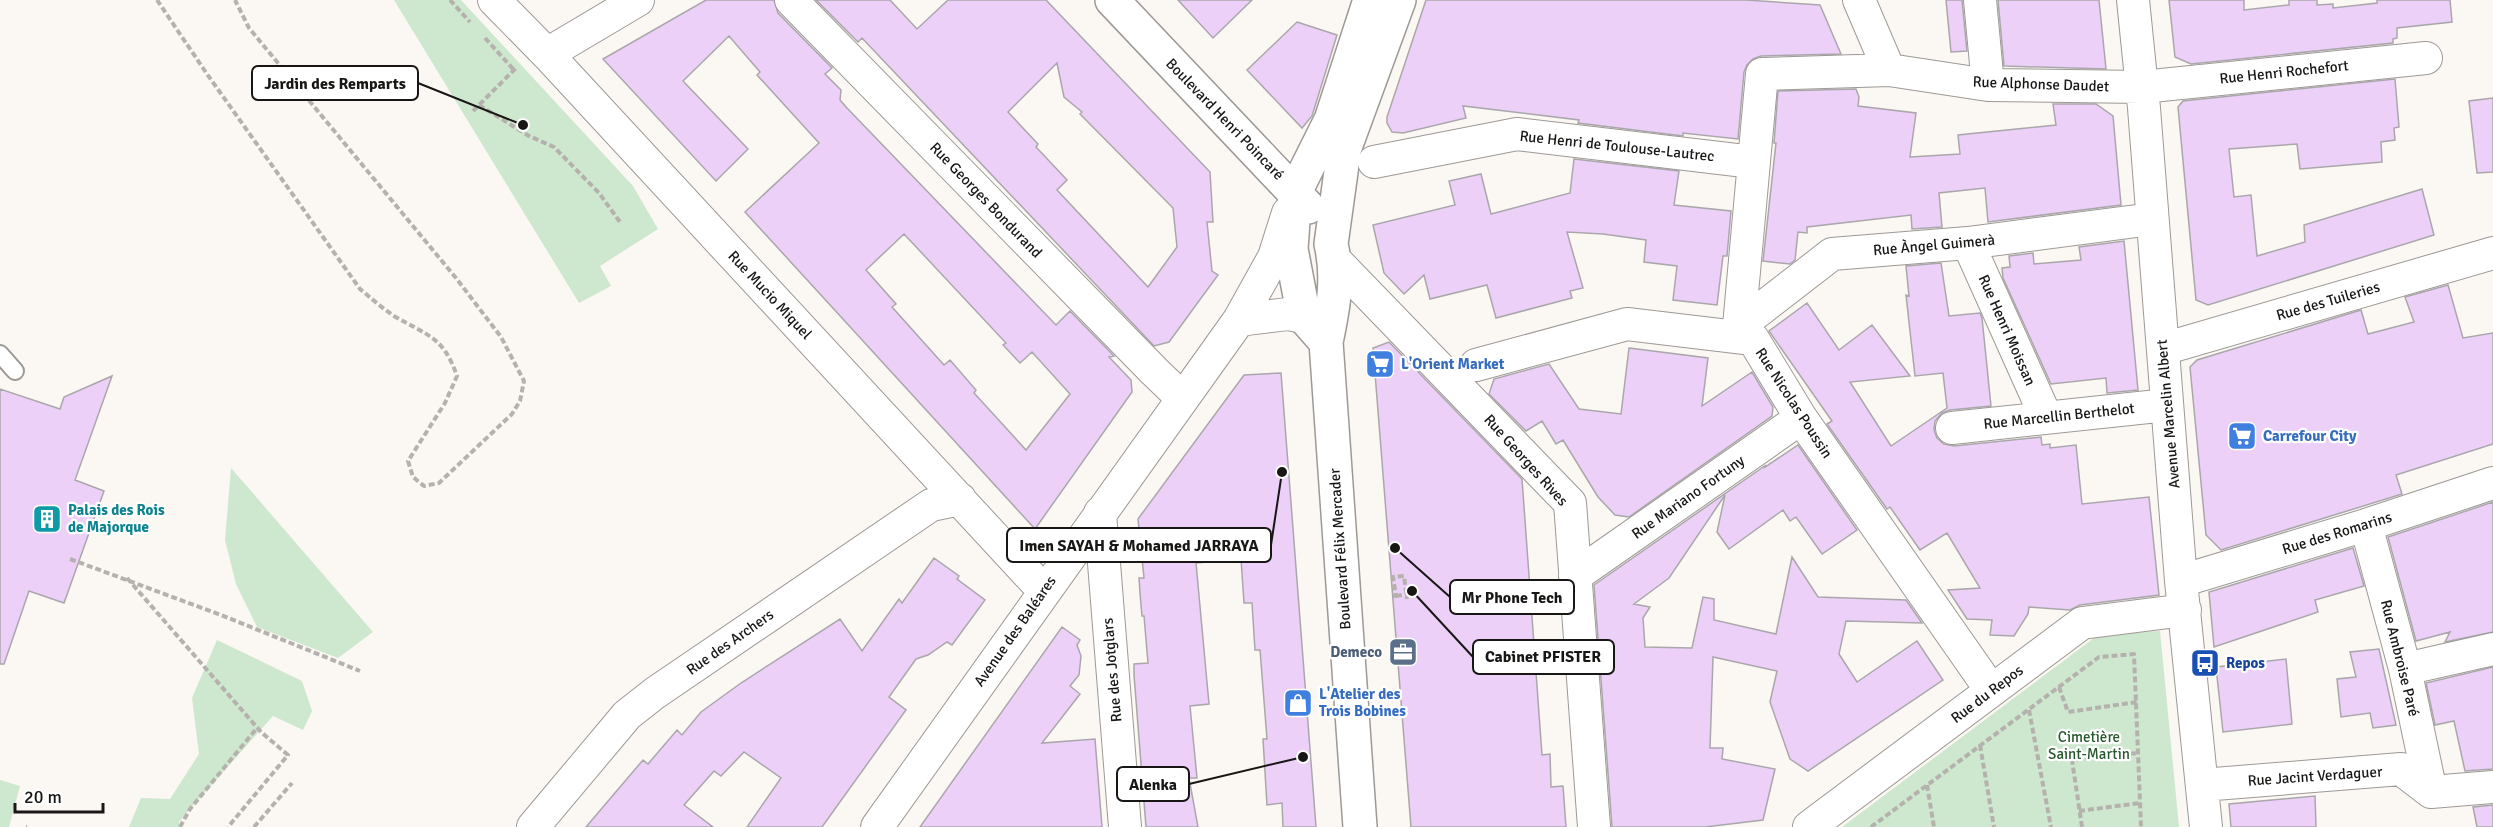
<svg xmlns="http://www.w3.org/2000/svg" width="2493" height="827" viewBox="0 0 2493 827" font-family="Signika,sans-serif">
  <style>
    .green { fill: #cee7cf }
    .building { fill: #ecd0f8; stroke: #aaa7ac; stroke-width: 1.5; fill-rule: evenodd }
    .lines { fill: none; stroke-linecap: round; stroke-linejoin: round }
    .service-casing { stroke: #9d9995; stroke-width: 20 }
    .minor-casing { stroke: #9d9995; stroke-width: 34 }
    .secondary-casing { stroke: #9d9995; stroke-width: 36 }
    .path { stroke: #b5b2ae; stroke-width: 4; stroke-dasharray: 6 3; stroke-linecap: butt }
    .service { stroke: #fff; stroke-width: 16 }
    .minor { stroke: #fff; stroke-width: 32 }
    .secondary { stroke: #fff; stroke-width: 33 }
    .labels { text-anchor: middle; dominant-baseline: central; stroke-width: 4.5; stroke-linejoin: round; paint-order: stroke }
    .street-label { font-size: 15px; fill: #181715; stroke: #fff }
    .shop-label { font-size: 15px; font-weight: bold; fill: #366cbe; stroke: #fff; text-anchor: start }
    .culture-label { font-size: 15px; font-weight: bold; fill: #0d838f; stroke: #fff; text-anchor: start }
    .service-label { font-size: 15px; font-weight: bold; fill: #4e5e75; stroke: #fff; text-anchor: end }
    .transit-label { font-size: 15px; font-weight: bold; fill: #164399; stroke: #fff; text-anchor: start }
    .park-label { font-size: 15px; fill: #26592c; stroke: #fff }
    .leader { fill: none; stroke: #181715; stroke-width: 2 }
    .callout-dot { fill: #181715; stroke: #fff; stroke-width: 2 }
    .callout { fill: #fff; stroke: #181715; stroke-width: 2 }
    .callout-label { font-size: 16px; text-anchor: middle; font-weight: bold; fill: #181715 }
  </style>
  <rect width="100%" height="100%" fill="#fbf7f2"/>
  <!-- green -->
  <path class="green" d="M 394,0 L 461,0 L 633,186 L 658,229 L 600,266 L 611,286 L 579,303 Z
    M 231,468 L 373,632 L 338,658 L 257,627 L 236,584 L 225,540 Z
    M 2160,631 L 2179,827 L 1842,827 L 2098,635 Z
    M 217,640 L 302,681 L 312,711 L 303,730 L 273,716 L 190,809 L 179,822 L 179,827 L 129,827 L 141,798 L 170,799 L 199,754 L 192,698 Z
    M 0,780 L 20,786 L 9,827 L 0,827 Z"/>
  <!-- building -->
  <path class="building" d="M 706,0 L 774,0 L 778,13 L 832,68 L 825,74 L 841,90 L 840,100 L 847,108 L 1056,325 L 1070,311 L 1114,356 L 1109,357 L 1131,380 L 1132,392 L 1035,529 L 745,212 L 819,143 L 757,75 L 760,72 L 729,36 L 683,81 L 748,149 L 716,181 L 603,59 ZM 904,234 L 1006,343 L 1003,345 L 1020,363 L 1032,352 L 1070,394 L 1026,450 L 974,393 L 976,390 L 950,360 L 944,365 L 892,307 L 896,304 L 866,270 Z
    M 816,0 L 890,0 L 917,29 L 948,0 L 1046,0 L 1210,172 L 1213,222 L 1207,222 L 1212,271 L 1218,275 L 1169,342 L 1154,346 L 862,38 L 858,42 ZM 1057,63 L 1064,97 L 1082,112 L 1080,114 L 1173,208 L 1177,247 L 1148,287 L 1057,190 L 1067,180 L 1036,147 L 1038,144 L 1008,112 Z
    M 1178,0 L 1252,0 L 1213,38 Z
    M 1426,0 L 1746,0 L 1820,5 L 1841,54 L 1761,56 L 1753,59 L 1747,65 L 1744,72 L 1738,139 L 1683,133 L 1683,136 L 1578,123 L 1579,120 L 1463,106 L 1466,118 L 1403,133 L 1392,132 L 1387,123 L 1387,117 Z
    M 1946,0 L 1962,0 L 1967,51 L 1951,52 Z
    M 1998,0 L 2099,0 L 2106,69 L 2004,66 Z
    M 2169,0 L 2244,0 L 2244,10 L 2289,5 L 2289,0 L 2317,0 L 2317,5 L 2333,4 L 2333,8 L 2377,3 L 2377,0 L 2450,0 L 2452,22 L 2397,28 L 2397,38 L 2393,39 L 2393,43 L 2191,64 L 2175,57 Z
    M 1297,22 L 1337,35 L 1312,116 L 1302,128 L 1247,70 Z
    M 2395,79 L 2399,127 L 2394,128 L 2395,140 L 2381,142 L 2382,162 L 2300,169 L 2297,144 L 2229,149 L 2234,197 L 2251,195 L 2257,256 L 2305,242 L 2304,225 L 2422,189 L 2434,235 L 2208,305 L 2196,300 L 2178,107 L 2183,101 Z
    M 1856,89 L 1859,97 L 1858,106 L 1916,113 L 1910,157 L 1960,154 L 1958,135 L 2056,125 L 2053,104 L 2096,104 L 2113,116 L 2121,205 L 1988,222 L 1985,188 L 1939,193 L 1942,227 L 1912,229 L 1911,215 L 1807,227 L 1807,233 L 1798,232 L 1795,260 L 1790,264 L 1763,261 L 1776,143 L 1774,143 L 1778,91 Z
    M 2493,98 L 2493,172 L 2477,173 L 2469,101 Z
    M 1574,159 L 1679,171 L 1674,205 L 1731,211 L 1727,256 L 1723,256 L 1717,305 L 1673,300 L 1677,266 L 1644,262 L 1646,240 L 1603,234 L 1567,232 L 1583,288 L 1570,291 L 1572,298 L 1496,318 L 1487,285 L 1430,299 L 1424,275 L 1404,294 L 1384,273 L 1373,225 L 1455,205 L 1449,181 L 1481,174 L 1491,214 L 1570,193 Z
    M 2124,241 L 2138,390 L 2107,393 L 2106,378 L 2051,384 L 2003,278 L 2002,268 L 2010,267 L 2009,256 L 2033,253 L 2034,264 L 2081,260 L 2079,247 Z
    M 1941,263 L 1949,316 L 1980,313 L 1982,318 L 1991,406 L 1950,410 L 1942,413 L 1935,421 L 1934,430 L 1937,438 L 1944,444 L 1954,446 L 2041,437 L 2042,445 L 2050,444 L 2050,448 L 2076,445 L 2082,504 L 2149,497 L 2159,595 L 2080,605 L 2070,610 L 2029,607 L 2028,614 L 2014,636 L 1990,635 L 1992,620 L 1967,619 L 1948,590 L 1980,588 L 1947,533 L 1920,550 L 1890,507 L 1887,509 L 1827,424 L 1832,421 L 1769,331 L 1807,303 L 1839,350 L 1872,325 L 1910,376 L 1850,382 L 1891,446 L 1947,408 L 1943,373 L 1915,376 L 1906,295 L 1909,296 L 1906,266 Z
    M 2448,285 L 2463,338 L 2493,333 L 2493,444 L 2396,475 L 2402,494 L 2221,550 L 2206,535 L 2190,367 L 2197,360 L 2361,310 L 2368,334 L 2414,322 L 2405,297 Z
    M 1389,342 L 1522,479 L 1542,755 L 1550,754 L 1551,787 L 1563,786 L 1566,827 L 1411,827 L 1373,348 Z
    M 1629,348 L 1708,358 L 1702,406 L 1752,372 L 1773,407 L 1772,416 L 1629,517 L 1615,515 L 1598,497 L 1563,440 L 1556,444 L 1542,421 L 1526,431 L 1489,394 L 1494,379 L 1549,364 L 1579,409 L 1621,414 Z
    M 1281,373 L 1316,827 L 1283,827 L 1282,803 L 1267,805 L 1263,739 L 1267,739 L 1260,650 L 1255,650 L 1252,603 L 1244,603 L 1241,559 L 1196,563 L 1209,704 L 1190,706 L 1197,778 L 1189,778 L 1198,827 L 1146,827 L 1134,675 L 1134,664 L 1148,663 L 1144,616 L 1142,616 L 1140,593 L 1139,578 L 1144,578 L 1138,519 L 1244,375 Z
    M 112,376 L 75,480 L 104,491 L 64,603 L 29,591 L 4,664 L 0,664 L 0,389 L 60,409 L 64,397 Z
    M 1798,445 L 1857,530 L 1822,554 L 1796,517 L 1790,521 L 1783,510 L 1729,549 L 1717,532 L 1725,495 L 1669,578 L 1634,604 L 1650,607 L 1643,618 L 1645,647 L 1692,648 L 1703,597 L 1714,599 L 1714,620 L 1776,634 L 1792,557 L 1818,597 L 1906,600 L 1922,623 L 1846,621 L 1839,654 L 1857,682 L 1917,641 L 1943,680 L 1808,771 L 1790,759 L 1770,702 L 1777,671 L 1713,657 L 1710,748 L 1723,748 L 1722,759 L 1775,769 L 1763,820 L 1705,827 L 1612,827 L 1594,585 L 1766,465 L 1765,467 Z
    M 2493,502 L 2493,632 L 2445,642 L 2450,632 L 2416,641 L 2388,537 Z
    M 2353,548 L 2364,586 L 2315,600 L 2318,612 L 2214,647 L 2209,592 Z
    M 934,558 L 959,576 L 957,579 L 985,600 L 952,645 L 947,642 L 928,655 L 916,659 L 889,697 L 906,710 L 822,827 L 747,827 L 781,778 L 744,752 L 721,776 L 714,771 L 684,805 L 713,827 L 586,827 L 643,760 L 648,764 L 677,730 L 682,735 L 701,712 L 741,683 L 840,619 L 862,651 L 899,599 L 902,603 Z
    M 1062,627 L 1080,640 L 1077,645 L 1081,656 L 1079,675 L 1070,686 L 1080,694 L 1042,743 L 1095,739 L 1102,827 L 920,827 Z
    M 2379,649 L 2396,725 L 2373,728 L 2370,713 L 2341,717 L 2337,679 L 2356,677 L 2350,652 Z
    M 2286,659 L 2292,724 L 2223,732 L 2216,667 Z
    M 2493,667 L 2493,769 L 2465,771 L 2454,721 L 2435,725 L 2426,683 Z
    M 2315,796 L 2316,827 L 2231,827 L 2229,804 Z
    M 2493,805 L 2493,827 L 2477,827 L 2473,807 Z"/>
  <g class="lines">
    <!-- service casing -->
    <g class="service-casing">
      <path id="service" d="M 0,354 L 15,371"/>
    </g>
    <!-- minor casing -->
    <g class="minor-casing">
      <path id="minor" d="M 494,0 L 547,54 L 1044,591
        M 791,0 L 1154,371 L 1182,398
        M 1859,0 L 1889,70
        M 1980,0 L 1988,85
        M 2133,0 L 2144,108 L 2181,581 L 2206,827
        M 547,54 L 638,0
        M 1374,162 L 1517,134 L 1753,162
        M 1968,243 L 2046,417
        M 1334,259 L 1570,503 L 1594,827
        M 1239,320 L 1288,314 L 1304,317
        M 1739,326 L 1762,74 L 1889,70 L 1988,85 L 2142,87 L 2426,58
        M 1739,326 L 1753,339 L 1801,418 L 1991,690
        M 1739,326 L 1832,254 L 1968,243 L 2152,219
        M 2163,349 L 2493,253
        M 1476,365 L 1627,324 L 1753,339
        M 1952,428 L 2167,405
        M 1100,513 L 1125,827
        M 2366,525 L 2405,669 L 2431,792
        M 1575,576 L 1801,418
        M 2181,581 L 2366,525 L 2493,483
        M 2405,669 L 2493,649
        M 2202,785 L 2401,769 L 2431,792 L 2493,787
        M 533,827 L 627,715 L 655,693 L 931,505 L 960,499
        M 877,827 L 1239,320 L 1274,257 L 1288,213
        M 1809,827 L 2082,623 L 2185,610"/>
    </g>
    <!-- secondary casing -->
    <g class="secondary-casing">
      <path id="secondary" d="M 1112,0 L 1308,207
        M 1326,342 L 1304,317 L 1291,249 L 1295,192 L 1331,120 L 1370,0
        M 1360,827 L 1326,342 C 1333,309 1339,278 1331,244 L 1344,150 L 1399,0"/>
    </g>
    <!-- path -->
    <path class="path" d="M 157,0 L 207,74 L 360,289 C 371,298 382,308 394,316 C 428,336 443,336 457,376 L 445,403 L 408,461 L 413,477 L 424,486 L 439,483 L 512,414 L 520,401 L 524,381 L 501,337 L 456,278 L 249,28 L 235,0
      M 450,0 L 470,22
      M 485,38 L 514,70
      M 479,105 L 529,136 L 554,147 L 599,193 L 620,222
      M 473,111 L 517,67
      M 70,559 L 221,615 L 360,671
      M 127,578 L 261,732 L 288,755 L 228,827
      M 1393,596 L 1396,596 L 1393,577 L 1404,576 L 1407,599
      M 1396,596 L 1409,594
      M 2059,687 L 2068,712 L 2137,702
      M 2029,710 L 2051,827
      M 1980,745 L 1994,827
      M 1927,785 L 1934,827
      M 2079,811 L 2140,803
      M 26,827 L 27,827
      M 180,827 L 190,809 L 257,728
      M 254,827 L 292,783
      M 1871,827 L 2099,657 L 2134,654 L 2141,827
      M 2082,827 L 2072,760 L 2138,753"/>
    <!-- service -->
    <use href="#service" class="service"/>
    <!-- minor -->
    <use href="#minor" class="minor"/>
    <!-- secondary -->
    <use href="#secondary" class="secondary"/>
  </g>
  <!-- icons -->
  <defs>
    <g id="supermarket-square" transform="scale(1.5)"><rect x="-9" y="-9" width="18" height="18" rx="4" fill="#3f7fe0" stroke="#fff"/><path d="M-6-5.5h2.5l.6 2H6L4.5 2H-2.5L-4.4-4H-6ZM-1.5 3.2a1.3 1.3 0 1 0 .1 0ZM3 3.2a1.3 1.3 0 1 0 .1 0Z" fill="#fff"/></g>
    <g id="building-square" transform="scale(1.5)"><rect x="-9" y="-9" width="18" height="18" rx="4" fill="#0f9aa8" stroke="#fff"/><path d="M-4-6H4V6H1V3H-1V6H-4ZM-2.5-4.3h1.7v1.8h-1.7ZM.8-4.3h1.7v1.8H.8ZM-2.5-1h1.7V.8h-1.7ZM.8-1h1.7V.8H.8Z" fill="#fff"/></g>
    <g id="office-square" transform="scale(1.5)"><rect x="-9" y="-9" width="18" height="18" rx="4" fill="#5c6f8a" stroke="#fff"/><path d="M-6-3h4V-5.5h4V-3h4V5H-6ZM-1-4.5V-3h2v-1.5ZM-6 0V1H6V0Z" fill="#fff"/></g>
    <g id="bus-square" transform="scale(1.5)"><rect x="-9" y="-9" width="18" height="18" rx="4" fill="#1a4fb4" stroke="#fff"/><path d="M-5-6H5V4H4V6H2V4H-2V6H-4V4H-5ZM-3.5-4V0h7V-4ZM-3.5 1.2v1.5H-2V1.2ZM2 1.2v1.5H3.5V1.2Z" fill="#fff"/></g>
    <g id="shop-square" transform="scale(1.5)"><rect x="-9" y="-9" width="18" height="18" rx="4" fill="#3f7fe0" stroke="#fff"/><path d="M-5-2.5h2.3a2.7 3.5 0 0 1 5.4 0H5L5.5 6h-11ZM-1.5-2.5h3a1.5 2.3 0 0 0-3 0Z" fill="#fff"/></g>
  </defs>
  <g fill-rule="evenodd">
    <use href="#supermarket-square" x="1380" y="364"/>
    <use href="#supermarket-square" x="2242" y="436"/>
    <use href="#building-square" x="47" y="519"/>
    <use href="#office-square" x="1403" y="652"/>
    <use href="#bus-square" x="2205" y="663"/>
    <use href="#shop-square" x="1298" y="703"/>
  </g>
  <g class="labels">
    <!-- street labels -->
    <g class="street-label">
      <text transform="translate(2284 72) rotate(-6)">Rue Henri Rochefort</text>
      <text transform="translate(2041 84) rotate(2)">Rue Alphonse Daudet</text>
      <text transform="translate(1225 119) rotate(46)">Boulevard Henri Poincaré</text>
      <text transform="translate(1617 146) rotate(6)">Rue Henri de Toulouse-Lautrec</text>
      <text transform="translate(986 200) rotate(46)">Rue Georges Bondurand</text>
      <text transform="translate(1934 245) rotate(-5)">Rue Àngel Guimerà</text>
      <text transform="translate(770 295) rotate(47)">Rue Mucio Miquel</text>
      <text transform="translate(2328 301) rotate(-16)">Rue des Tuileries</text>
      <text transform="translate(2007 330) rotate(66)">Rue Henri Moissan</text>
      <text transform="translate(1794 403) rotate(57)">Rue Nicolas Poussin</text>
      <text transform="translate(2168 414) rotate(-95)">Avenue Marcelin Albert</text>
      <text transform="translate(2059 416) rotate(-6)">Rue Marcellin Berthelot</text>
      <text transform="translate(1526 460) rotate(48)">Rue Georges Rives</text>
      <text transform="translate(1688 497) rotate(-35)">Rue Mariano Fortuny</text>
      <text transform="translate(2337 533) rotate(-17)">Rue des Romarins</text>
      <text transform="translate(1340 549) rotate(-94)">Boulevard Félix Mercader</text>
      <text transform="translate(1015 631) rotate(-55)">Avenue des Baléares</text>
      <text transform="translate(730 642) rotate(-35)">Rue des Archers</text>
      <text transform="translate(2400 658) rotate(76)">Rue Ambroise Paré</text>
      <text transform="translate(1112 670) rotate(-95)">Rue des Jotglars</text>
      <text transform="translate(1987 694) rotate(-37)">Rue du Repos</text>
      <text transform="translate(2315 776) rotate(-4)">Rue Jacint Verdaguer</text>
    </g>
    <!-- shop labels -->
    <g class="shop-label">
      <text x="1401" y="364">L'Orient Market</text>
      <text x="2263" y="436">Carrefour City</text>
      <text x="1319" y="694">L'Atelier des<tspan x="1319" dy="17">Trois Bobines</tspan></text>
    </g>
    <!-- culture labels -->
    <g class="culture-label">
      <text x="68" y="510">Palais des Rois<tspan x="68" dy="17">de Majorque</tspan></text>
    </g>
    <!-- service labels -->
    <g class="service-label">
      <text x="1382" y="652">Demeco</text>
    </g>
    <!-- transit labels -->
    <g class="transit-label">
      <text x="2226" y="663">Repos</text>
    </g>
    <!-- park labels -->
    <g class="park-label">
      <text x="2089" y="737">Cimetière<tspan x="2089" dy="17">Saint-Martin</tspan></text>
    </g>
  </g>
  <!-- callouts -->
  <path class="leader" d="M523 125L418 83M1282 472L1271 545M1395 548L1450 597M1412 591L1473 657M1303 757L1189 784"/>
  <g class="callout-dot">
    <circle cx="523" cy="125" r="6"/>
    <circle cx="1282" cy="472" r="6"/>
    <circle cx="1395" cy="548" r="6"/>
    <circle cx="1412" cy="591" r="6"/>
    <circle cx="1303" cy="757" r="6"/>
  </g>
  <g class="callout">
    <rect x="252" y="66" width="166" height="34" rx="6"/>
    <rect x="1007" y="528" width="264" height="34" rx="6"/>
    <rect x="1450" y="580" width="124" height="34" rx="6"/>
    <rect x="1473" y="640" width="141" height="34" rx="6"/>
    <rect x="1117" y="767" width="72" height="34" rx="6"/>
  </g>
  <g class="callout-label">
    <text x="335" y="89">Jardin des Remparts</text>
    <text x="1139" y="551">Imen SAYAH &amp; Mohamed JARRAYA</text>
    <text x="1512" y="603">Mr Phone Tech</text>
    <text x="1543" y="662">Cabinet PFISTER</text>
    <text x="1153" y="790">Alenka</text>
  </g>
  <!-- scale -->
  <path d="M15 803v9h88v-9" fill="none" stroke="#181715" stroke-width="3"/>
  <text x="24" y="803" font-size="18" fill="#181715" stroke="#ffffff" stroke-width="4.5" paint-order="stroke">20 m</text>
</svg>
